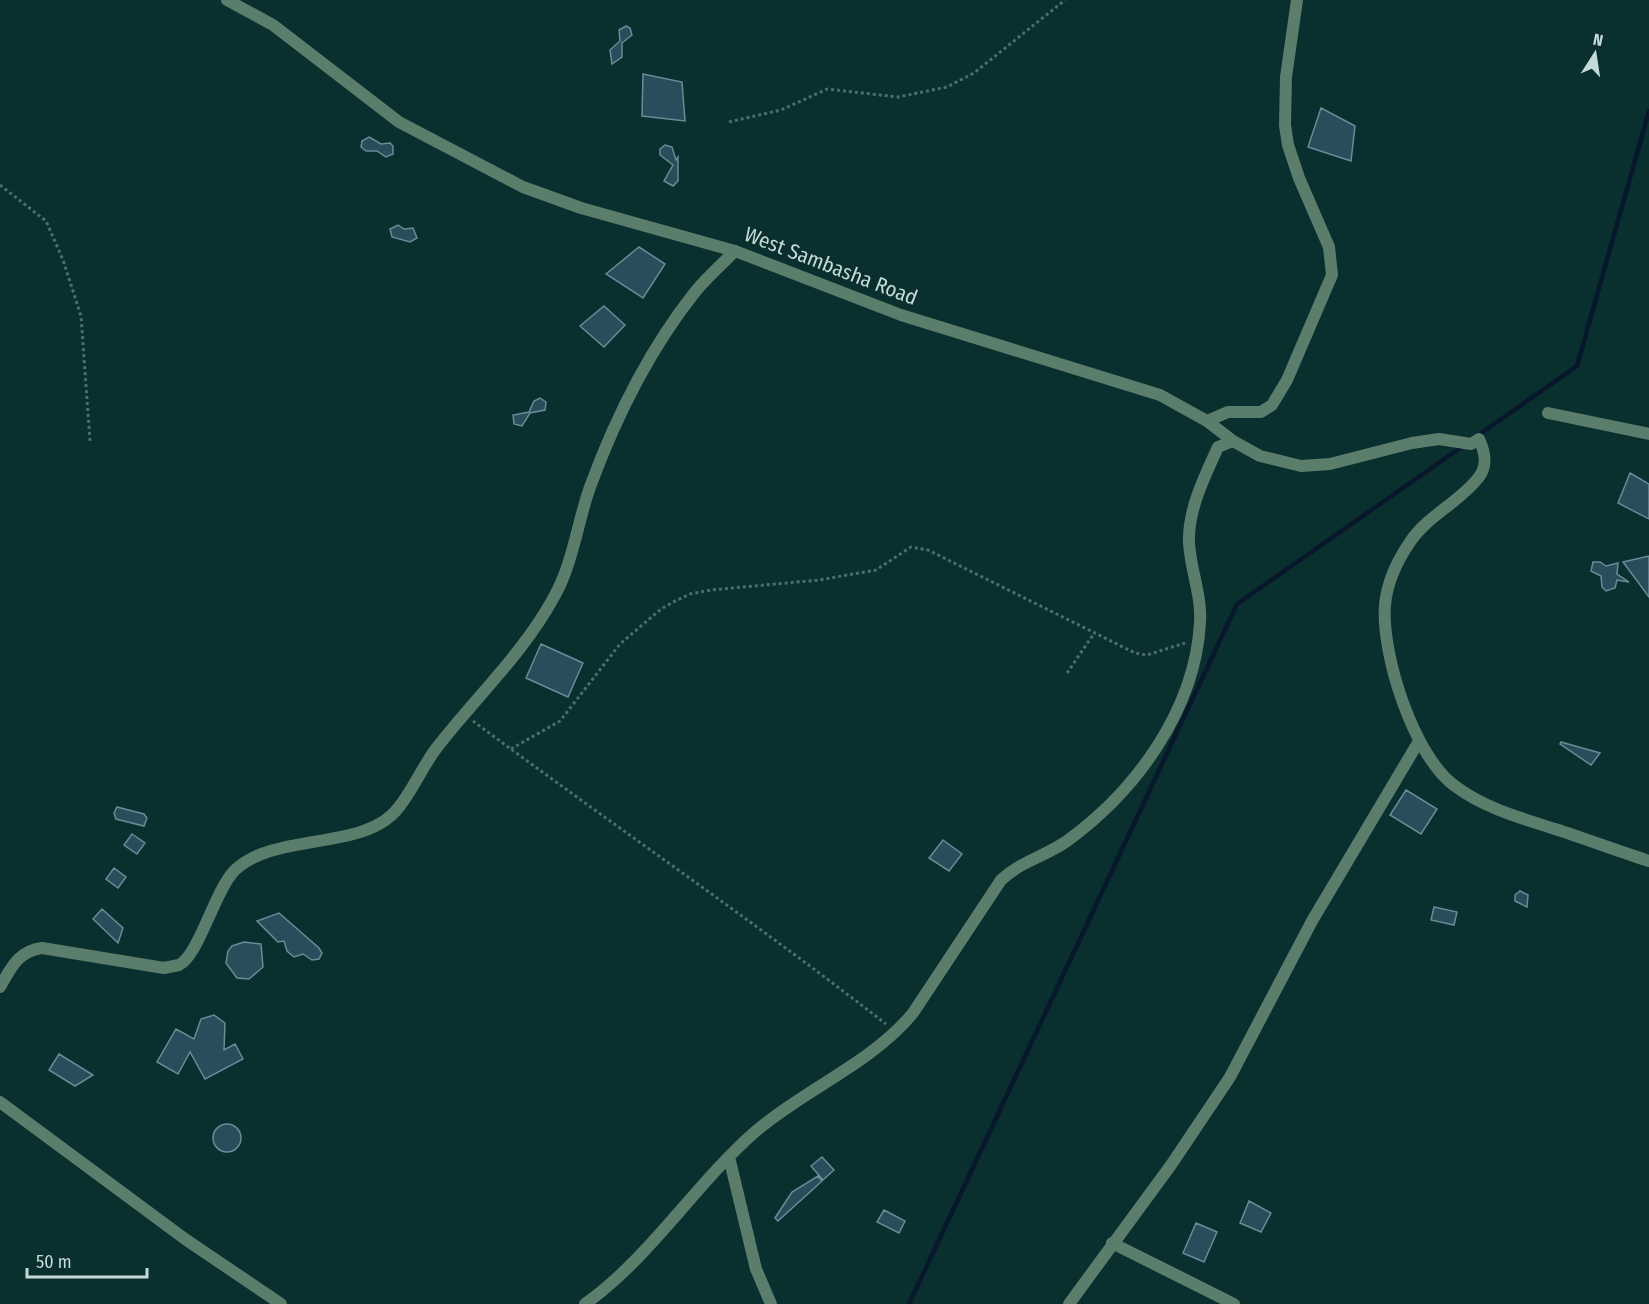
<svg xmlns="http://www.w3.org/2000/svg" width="1649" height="1304" viewBox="0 0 1649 1304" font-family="'Fira Sans Condensed',sans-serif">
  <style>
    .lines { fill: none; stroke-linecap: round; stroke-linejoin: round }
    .stream { stroke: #08172b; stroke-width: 4.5 }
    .building { fill: #2a4d5b; stroke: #6a8b98; stroke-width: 1.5 }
    .path { stroke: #4e6d6c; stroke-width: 3; stroke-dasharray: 3 3; stroke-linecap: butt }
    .minor { stroke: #5b7d6b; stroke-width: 12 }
    .tertiary { stroke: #5b7d6b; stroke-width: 12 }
    .labels { text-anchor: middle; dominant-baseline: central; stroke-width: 4.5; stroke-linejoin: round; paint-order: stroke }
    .street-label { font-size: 21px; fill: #c5d9d8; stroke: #092f2e }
  </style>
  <rect width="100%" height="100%" fill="#092f2e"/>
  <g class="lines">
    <!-- stream -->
    <path class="stream" d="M 1477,436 L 1577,366 L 1649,111
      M 909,1304 L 1237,604 L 1463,446"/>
  </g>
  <!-- building -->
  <path class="building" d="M 626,26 L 630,28 L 632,35 L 622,43 L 622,57 L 612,64 L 610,50 L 620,41 L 619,30 Z
    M 643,74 L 682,82 L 685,121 L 642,116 Z
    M 1321,108 L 1355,126 L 1351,161 L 1308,147 Z
    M 369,137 L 381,144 L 390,143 L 393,146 L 393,154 L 386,157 L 377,151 L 366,151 L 361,147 L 362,141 Z
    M 665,145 L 672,147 L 676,160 L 678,157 L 678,181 L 673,186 L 664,181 L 673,165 L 660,155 L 660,149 Z
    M 398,225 L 404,229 L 413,228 L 417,238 L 410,242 L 392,237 L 390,229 Z
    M 639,247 L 665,264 L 643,298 L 606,274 Z
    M 604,306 L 625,325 L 604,347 L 580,326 Z
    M 540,398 L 546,402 L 545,410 L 530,413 L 522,426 L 514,424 L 513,415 L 529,412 L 534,401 Z
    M 1630,473 L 1649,484 L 1649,519 L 1618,503 Z
    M 1649,556 L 1649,597 L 1623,562 Z
    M 1593,562 L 1600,562 L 1606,566 L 1618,563 L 1617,574 L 1629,582 L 1617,580 L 1615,588 L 1606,591 L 1602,587 L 1601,576 L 1591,571 Z
    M 541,644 L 583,663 L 568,697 L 526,678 Z
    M 1561,742 L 1600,753 L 1591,765 L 1560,744 Z
    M 1406,790 L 1437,809 L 1421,834 L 1390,815 Z
    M 117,807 L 144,814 L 147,818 L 144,826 L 116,819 L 114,813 Z
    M 132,834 L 145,843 L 137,854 L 124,845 Z
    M 943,840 L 962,854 L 949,871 L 929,858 Z
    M 114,868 L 126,877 L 118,888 L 106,879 Z
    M 1520,891 L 1528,895 L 1527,907 L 1515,901 L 1515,895 Z
    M 1434,907 L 1457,912 L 1454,925 L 1431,920 Z
    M 102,909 L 123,928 L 118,943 L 93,919 Z
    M 279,913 L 319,948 L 322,953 L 319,959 L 312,960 L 303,954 L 294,957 L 287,951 L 284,941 L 278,942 L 257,921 Z
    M 244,942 L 261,944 L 263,967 L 249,979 L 237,978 L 226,963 L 228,951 L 232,946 Z
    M 214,1015 L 225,1023 L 224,1050 L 235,1044 L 243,1059 L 205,1079 L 190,1052 L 178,1074 L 157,1062 L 176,1029 L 194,1039 L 201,1019 Z
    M 59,1054 L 93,1075 L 75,1086 L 49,1070 Z
    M213 1138a14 14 0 1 1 28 0a14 14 0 1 1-28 0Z
    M 822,1157 L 834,1170 L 823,1180 L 811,1166 Z
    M 818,1176 L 822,1181 L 778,1221 L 775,1218 L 792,1192 Z
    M 1249,1201 L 1271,1213 L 1261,1232 L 1240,1223 Z
    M 884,1210 L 905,1221 L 899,1233 L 877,1222 Z
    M 1196,1223 L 1217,1232 L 1204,1262 L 1183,1253 Z"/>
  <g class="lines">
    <!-- path -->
    <path class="path" d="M 729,122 L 781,110 L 827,89 L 898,97 L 947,87 L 974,73 L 1065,0
      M 0,185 L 46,221 L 63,260 L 81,316 L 90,441
      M 1067,673 L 1095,632
      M 473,721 C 610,823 751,919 886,1024
      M 511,749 L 560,721 L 620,644 L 661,609 L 677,600 L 690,594 L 711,590 L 819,580 L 876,570 L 911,547 L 928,550 L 1135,653 L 1147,655 L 1185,643"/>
    <!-- minor -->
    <path class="minor" d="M 1548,413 L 1649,434
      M 1207,421 L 1228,412 L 1261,412 L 1272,405 L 1287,380 L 1332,275 L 1329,247 L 1299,178 L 1288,145 L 1285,125 L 1286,77 L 1297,0
      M 0,987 C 11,968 18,951 42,948 L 164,968 C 169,967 174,966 179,965 C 199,955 215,890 235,870 C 276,831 366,852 399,807 C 413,789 422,768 435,750 C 474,699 523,654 554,597 C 573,563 577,524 590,487 C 615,419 649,350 695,292 C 707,277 722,264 735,251
      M 0,1102 L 185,1239 L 281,1304
      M 729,1157 L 756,1269 L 771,1304
      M 1112,1243 L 1234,1304
      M 585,1304 C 651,1257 695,1184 756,1131 C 805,1089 872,1063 913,1013 L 1001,880 C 1023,860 1044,857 1067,841 C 1136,791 1195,710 1200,623 C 1202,595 1190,569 1189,542 C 1188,509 1205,476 1218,447 L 1233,441
      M 1069,1304 L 1171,1165 L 1230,1077 L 1312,921 L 1419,741"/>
    <!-- tertiary -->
    <path class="tertiary" d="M 227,0 L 273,25 L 399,122 L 523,187 L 581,208 L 735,251 L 901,315 L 1160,395 L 1207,421 L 1233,441 L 1260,456 L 1301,466 L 1330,464 L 1412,443 L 1439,439 L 1471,444 L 1479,439 C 1485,452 1488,465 1479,477 C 1459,503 1428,515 1410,542 C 1397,561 1387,582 1385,605 C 1381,654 1414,757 1455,786 C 1484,808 1521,818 1555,829 C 1586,839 1618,851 1649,861"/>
  </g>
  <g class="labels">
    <!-- street labels -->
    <g class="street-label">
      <text transform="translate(831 266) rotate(21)">West Sambasha Road</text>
    </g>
  </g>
  <!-- north arrow -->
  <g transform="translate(1595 54) rotate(12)" stroke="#092f2e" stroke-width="4.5" paint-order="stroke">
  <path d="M0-4.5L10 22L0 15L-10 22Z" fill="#c5d9d8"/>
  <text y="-9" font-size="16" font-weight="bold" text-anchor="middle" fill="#c5d9d8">N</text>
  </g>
  <!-- scale -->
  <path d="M27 1268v9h120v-9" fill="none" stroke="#c5d9d8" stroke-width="3"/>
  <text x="36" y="1268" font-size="18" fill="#c5d9d8" stroke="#092f2e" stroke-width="4.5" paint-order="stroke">50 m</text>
</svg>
